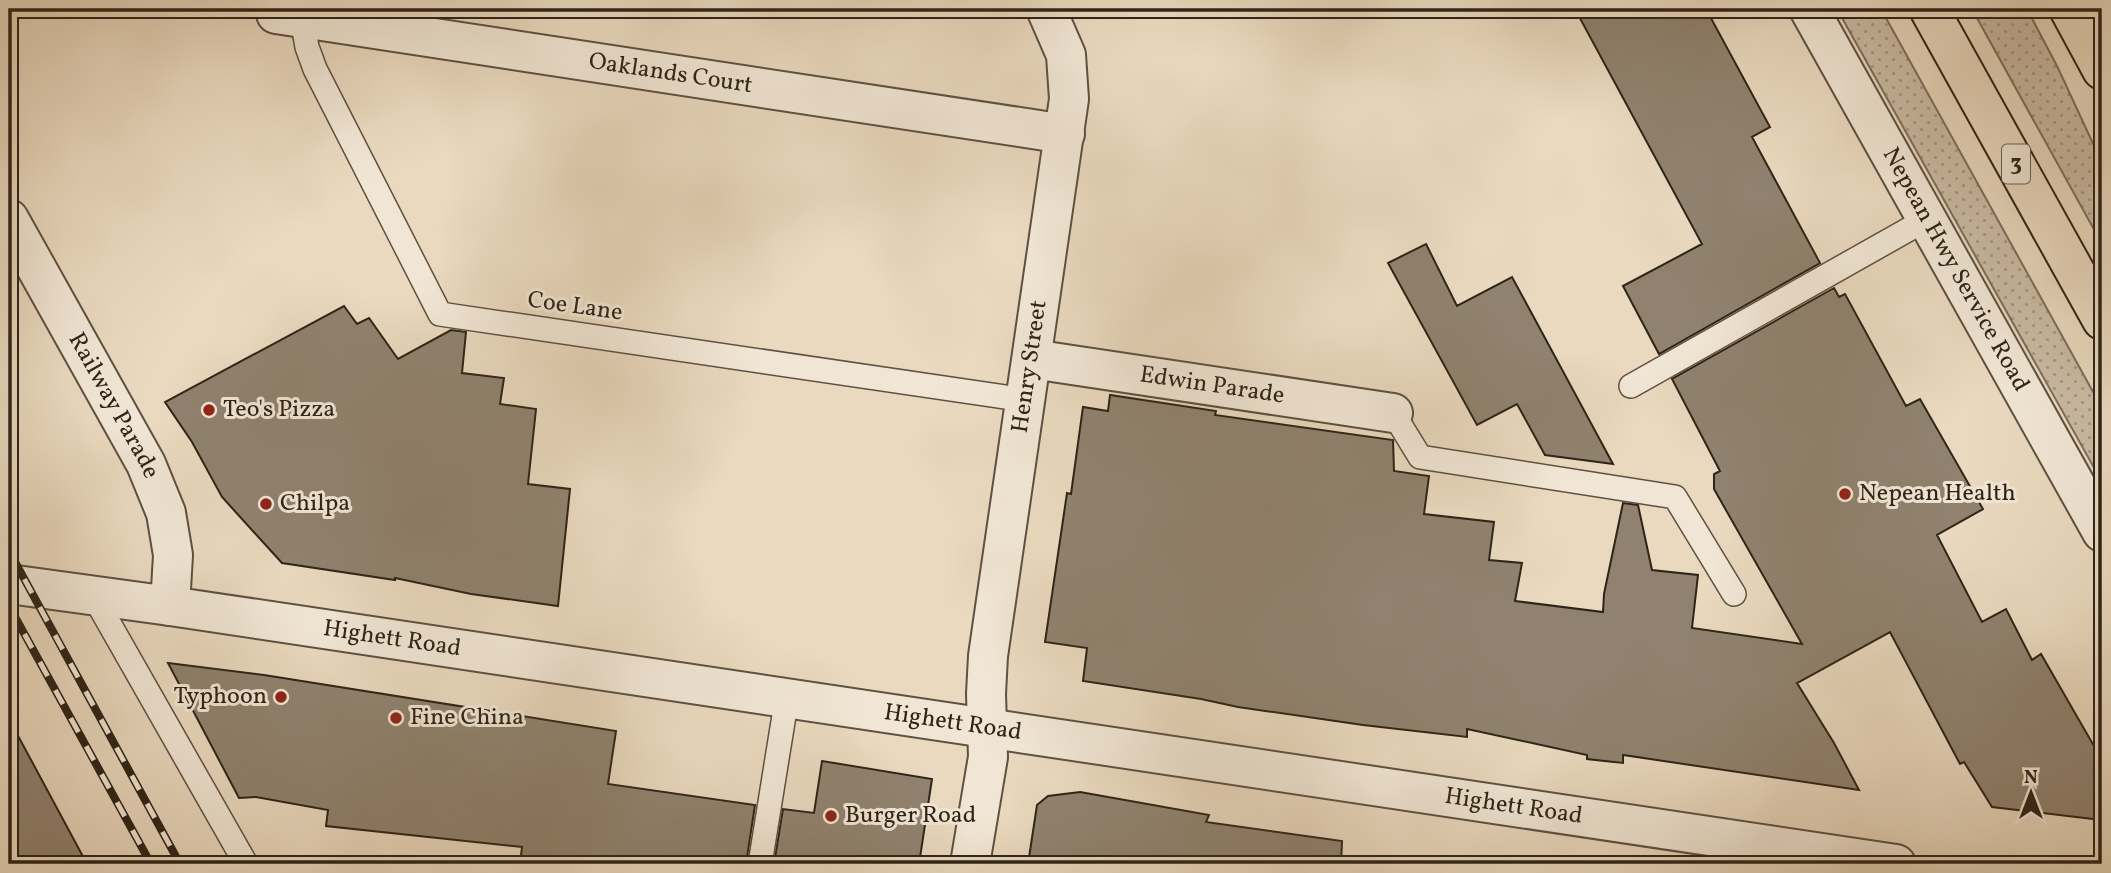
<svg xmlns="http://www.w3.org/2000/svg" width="2111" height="873" viewBox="0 0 2111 873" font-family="Vollkorn,serif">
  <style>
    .grass { fill: url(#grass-dots); stroke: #7c6f5e; stroke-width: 2 }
    .building { fill: #90826f; stroke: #2e2418; stroke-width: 2 }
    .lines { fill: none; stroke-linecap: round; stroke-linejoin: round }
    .service-casing { stroke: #5d5142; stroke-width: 26 }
    .minor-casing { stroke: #5d5142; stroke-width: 42 }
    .tertiary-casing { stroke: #5d5142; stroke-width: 42 }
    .trunk-casing { stroke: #2e2418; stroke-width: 42 }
    .service { stroke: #f1e6d5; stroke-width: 23 }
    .minor { stroke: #f1e6d5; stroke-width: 38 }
    .tertiary { stroke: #f1e6d5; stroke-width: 38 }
    .trunk { stroke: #ead9bf; stroke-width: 38 }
    .rail-casing { stroke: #2e2418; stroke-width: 8 }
    .rail { stroke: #f1e6d5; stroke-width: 5; stroke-dasharray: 16; stroke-linecap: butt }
    .poi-dot { fill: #8f2418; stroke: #f1e6d5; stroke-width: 2.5 }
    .labels { text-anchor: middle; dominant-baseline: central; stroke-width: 6; stroke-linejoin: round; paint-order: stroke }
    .shield { fill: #f1e6d5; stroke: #685e51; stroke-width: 2 }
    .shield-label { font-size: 23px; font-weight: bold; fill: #2e2418 }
    .street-label { font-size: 24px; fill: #2e2418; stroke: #f1e6d5 }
    .poi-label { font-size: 24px; fill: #2e2418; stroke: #f1e6d5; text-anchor: start }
  </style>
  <defs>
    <pattern id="grass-dots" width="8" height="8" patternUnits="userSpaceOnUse" patternTransform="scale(1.75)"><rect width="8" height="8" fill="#cabaa3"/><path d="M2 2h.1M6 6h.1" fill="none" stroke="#a49784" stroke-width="1.8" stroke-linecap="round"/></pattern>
  </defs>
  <rect width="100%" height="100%" fill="#ead9bf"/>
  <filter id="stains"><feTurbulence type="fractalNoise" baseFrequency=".00286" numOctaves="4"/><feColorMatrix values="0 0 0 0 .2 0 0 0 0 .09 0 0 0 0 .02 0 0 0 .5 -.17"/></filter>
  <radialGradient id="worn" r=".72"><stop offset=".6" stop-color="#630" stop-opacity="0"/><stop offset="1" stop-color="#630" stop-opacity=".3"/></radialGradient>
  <!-- grass -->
  <path class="grass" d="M 1837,9 L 1881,9 L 2102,408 L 2102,482 Z
    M 1972,9 L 2027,9 L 2058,68 L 2102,163 L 2102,244 Z"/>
  <!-- building -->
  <path class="building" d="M 1575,9 L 1706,9 L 1770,127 L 1752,137 L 1820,263 L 1659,354 L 1623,286 L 1702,244 Z
    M 1426,244 L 1457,306 L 1512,277 L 1613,464 L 1545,455 L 1517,404 L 1477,425 L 1388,263 Z
    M 1834,288 L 1839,297 L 1845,294 L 1906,406 L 1920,399 L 1983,509 L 1937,535 L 1982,622 L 2006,609 L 2032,660 L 2041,654 L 2102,760 L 2102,820 L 1992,807 L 1964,762 L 1960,764 L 1890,632 L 1797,683 L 1834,743 L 1859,790 L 1623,755 L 1623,763 L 1587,759 L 1587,755 L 1467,729 L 1467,737 L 1363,725 L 1238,707 L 1201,699 L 1083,681 L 1087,648 L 1045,642 L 1067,493 L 1071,494 L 1083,407 L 1108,411 L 1110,395 L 1216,411 L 1215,415 L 1393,440 L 1394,471 L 1429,476 L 1424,514 L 1494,522 L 1489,560 L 1522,563 L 1515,601 L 1603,612 L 1604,594 L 1623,503 L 1638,505 L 1652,570 L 1698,575 L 1692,628 L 1802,644 L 1714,489 L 1714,474 L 1720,471 L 1672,379 Z
    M 344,306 L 357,324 L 369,318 L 398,359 L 451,330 L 466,332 L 462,373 L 504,378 L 500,404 L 536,409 L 528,484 L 570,489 L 558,606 L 471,594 L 395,578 L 395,580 L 282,563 L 222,497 L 192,442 L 165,402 Z
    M 168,663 L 264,675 L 616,731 L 608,784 L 755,805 L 746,864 L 520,864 L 522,847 L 326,826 L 328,810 L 256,797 L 239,798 Z
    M 9,719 L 87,864 L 9,864 Z
    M 822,761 L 932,779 L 919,864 L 774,864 L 783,809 L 814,813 Z
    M 1080,792 L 1209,815 L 1206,822 L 1342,841 L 1341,864 L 1028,864 L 1037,805 L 1048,796 Z"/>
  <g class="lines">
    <!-- service casing -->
    <g class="service-casing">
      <path id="service" d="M 302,19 L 307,47 L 315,69 L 440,314 L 1026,400
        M 1631,386 L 1927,219
        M 1393,413 L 1420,457 L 1675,497 L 1734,594
        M 93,595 L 246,864
        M 760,864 L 787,697"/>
    </g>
    <!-- minor casing -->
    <g class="minor-casing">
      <g id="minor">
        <path id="s1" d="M 1809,9 L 2102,532"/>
        <path id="s2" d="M 276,14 L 1065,134"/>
        <path id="s3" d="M 9,219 L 146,464 L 166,513 L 173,555 L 170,606"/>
        <path id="s4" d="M 1032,359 L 1393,413"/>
        <path id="s5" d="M 970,864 L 988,757 L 986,694 L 988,656 L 1069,99 L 1066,55 L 1046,9"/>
      </g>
    </g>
    <!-- tertiary casing -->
    <g class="tertiary-casing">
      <g id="tertiary">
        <path id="s6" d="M 9,584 L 170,606 L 1896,864"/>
      </g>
    </g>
    <!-- trunk casing -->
    <g class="trunk-casing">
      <path id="trunk" d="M 1929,9 L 2102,320
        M 2069,9 L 2102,70"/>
    </g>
    <!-- service -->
    <use href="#service" class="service"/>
    <!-- minor -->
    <use href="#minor" class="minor"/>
    <!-- tertiary -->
    <use href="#tertiary" class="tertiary"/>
    <!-- trunk -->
    <use href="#trunk" class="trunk"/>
    <!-- rail casing -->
    <g class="rail-casing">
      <path id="rail" d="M 9,551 L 180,864
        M 9,606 L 151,864"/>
    </g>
    <!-- rail -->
    <use href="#rail" class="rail"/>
  </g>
  <!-- markers -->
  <g class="poi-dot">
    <circle cx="209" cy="410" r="7"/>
    <circle cx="1845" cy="494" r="7"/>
    <circle cx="266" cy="504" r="7"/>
    <circle cx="281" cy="697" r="7"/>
    <circle cx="396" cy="718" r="7"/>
    <circle cx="831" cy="816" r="7"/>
  </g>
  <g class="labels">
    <!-- shield labels -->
    <rect class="shield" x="2002" y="144.5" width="28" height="39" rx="5"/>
    <g class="shield-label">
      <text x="2016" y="164">3</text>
    </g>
    <!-- street labels -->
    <g class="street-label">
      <text stroke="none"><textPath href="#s2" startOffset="399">Oaklands Court</textPath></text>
      <text stroke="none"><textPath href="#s1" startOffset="299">Nepean Hwy Service Road</textPath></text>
      <text transform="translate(575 307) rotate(8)">Coe Lane</text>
      <text stroke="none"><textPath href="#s5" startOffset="502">Henry Street</textPath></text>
      <text stroke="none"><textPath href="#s4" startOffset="182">Edwin Parade</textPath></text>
      <text stroke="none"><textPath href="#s3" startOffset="214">Railway Parade</textPath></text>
      <text stroke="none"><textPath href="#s6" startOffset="387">Highett Road</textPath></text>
      <text stroke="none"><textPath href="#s6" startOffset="954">Highett Road</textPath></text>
      <text stroke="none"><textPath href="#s6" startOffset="1521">Highett Road</textPath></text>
    </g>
    <!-- poi labels -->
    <g class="poi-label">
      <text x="223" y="410">Teo's Pizza</text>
      <text x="1859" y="494">Nepean Health</text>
      <text x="280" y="504">Chilpa</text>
      <text x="267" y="697" text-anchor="end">Typhoon</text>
      <text x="410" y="718">Fine China</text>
      <text x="845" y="816">Burger Road</text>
    </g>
  </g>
  <!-- margin -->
  <rect width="2111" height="873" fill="none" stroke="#ead9bf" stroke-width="35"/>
  <rect x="10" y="10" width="2090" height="852" fill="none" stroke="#2e2418" stroke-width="3.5"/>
  <rect x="18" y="18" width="2076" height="838" fill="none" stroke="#2e2418" stroke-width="2"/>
  <!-- north arrow -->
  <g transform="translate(2031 793)" stroke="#f1e6d5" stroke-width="5" paint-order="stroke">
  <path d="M0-5L12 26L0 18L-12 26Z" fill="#2e2418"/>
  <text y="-10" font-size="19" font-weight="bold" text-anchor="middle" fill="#2e2418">N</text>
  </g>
  <rect width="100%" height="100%" filter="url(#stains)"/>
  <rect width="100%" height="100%" fill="url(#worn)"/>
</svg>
